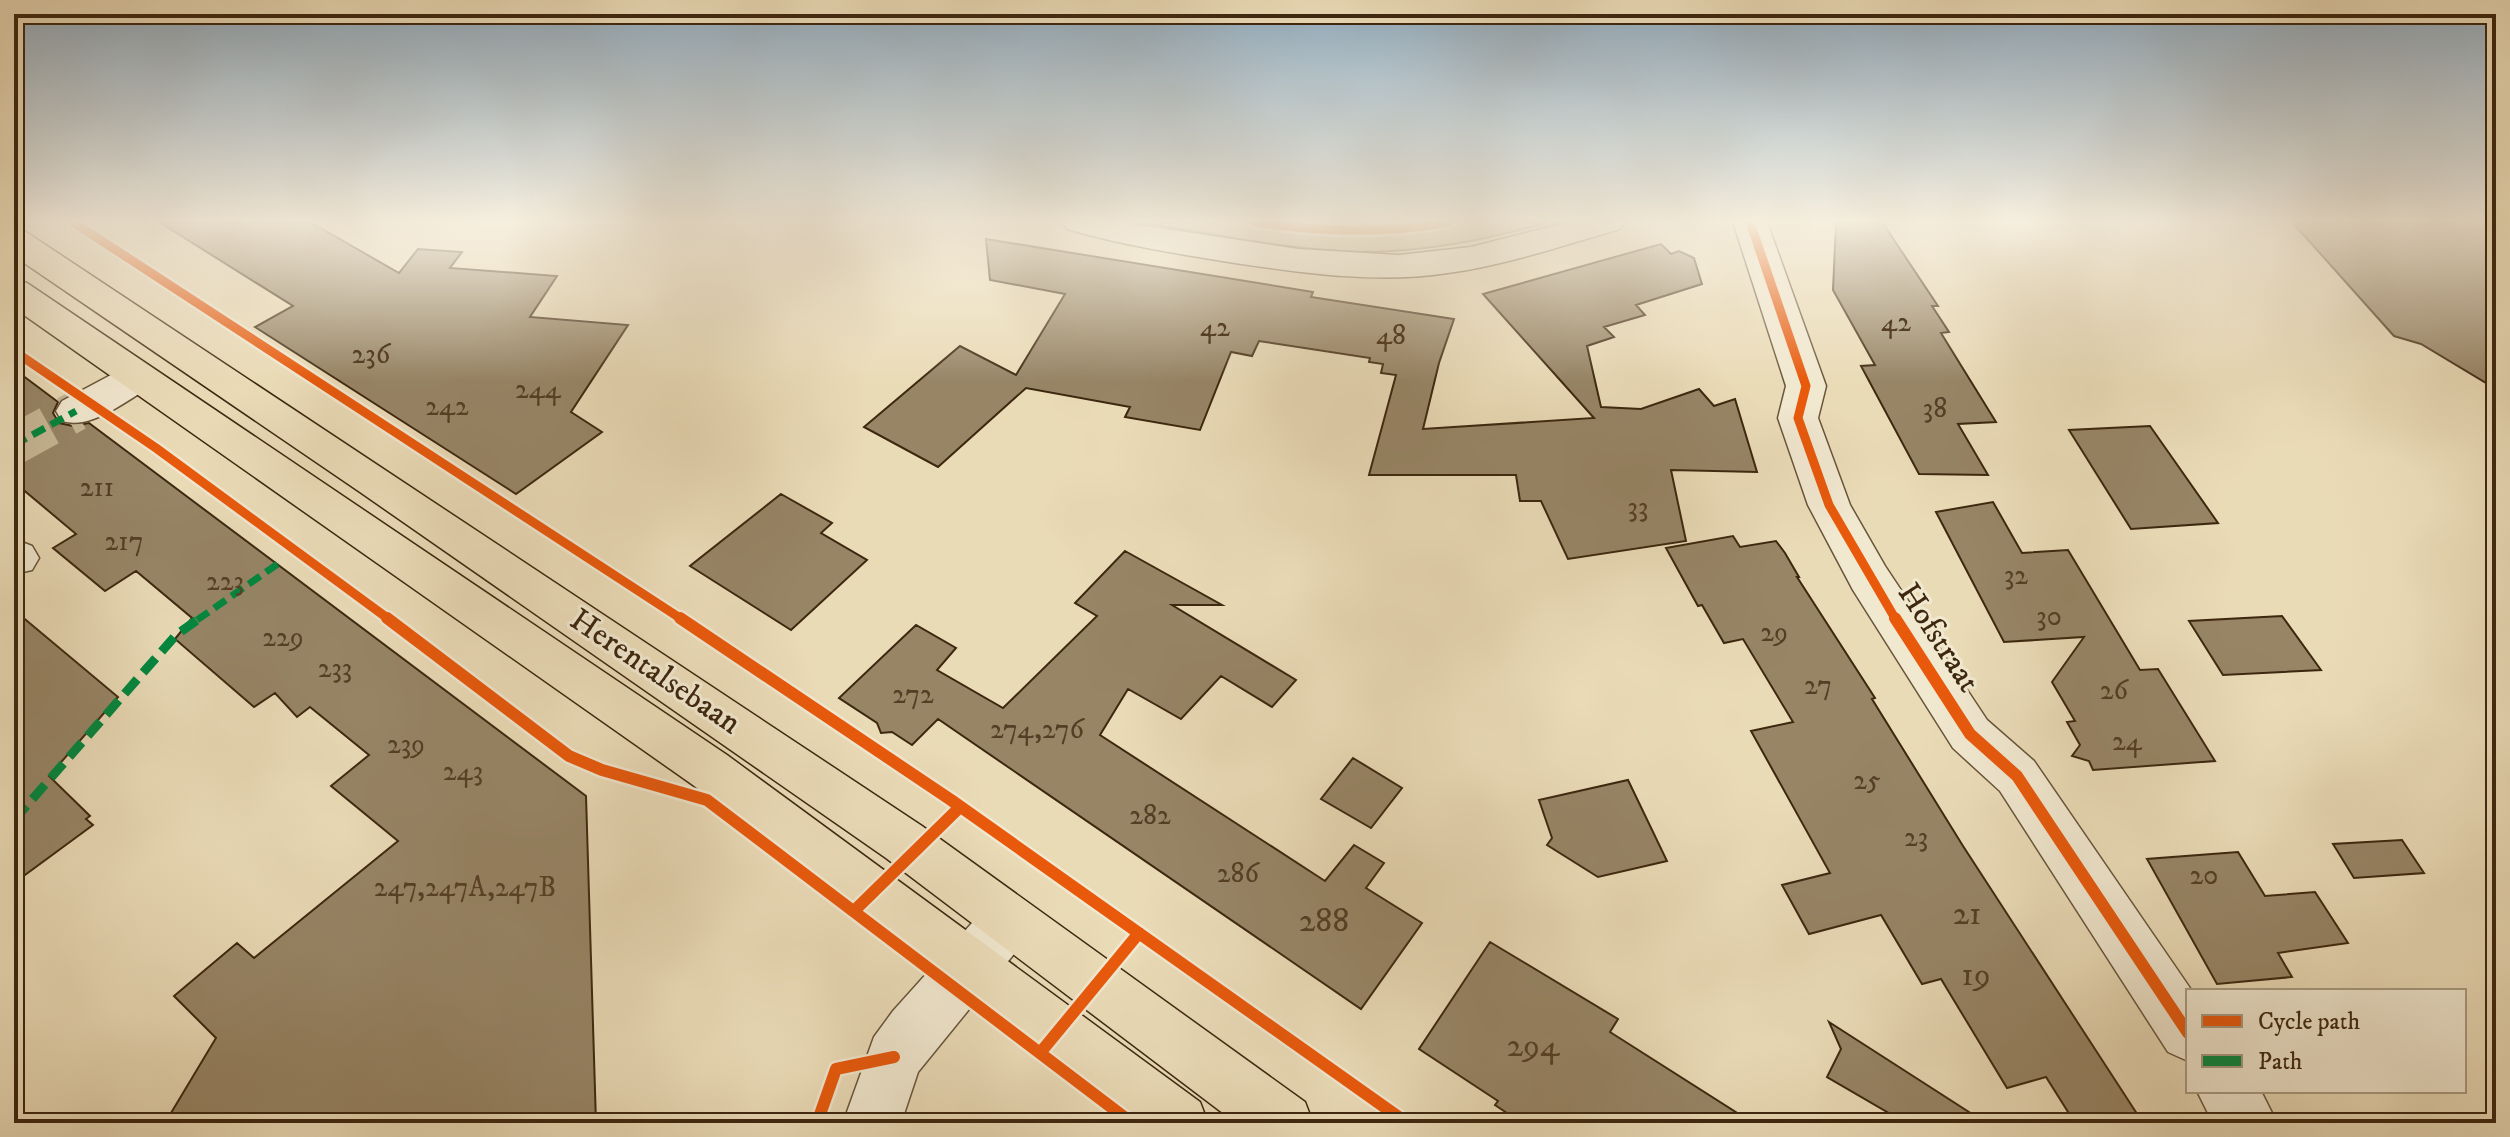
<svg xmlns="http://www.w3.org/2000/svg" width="2510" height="1137" viewBox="0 0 2510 1137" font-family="'IM FELL DW Pica',serif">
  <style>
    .green { fill: #cdbc9a; stroke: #857254; stroke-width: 2 }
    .building { fill: #978566; stroke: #3d270f; stroke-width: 2 }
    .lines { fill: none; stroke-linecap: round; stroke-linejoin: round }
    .minor-tunnel { stroke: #c7b795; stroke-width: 40; stroke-dasharray: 40 20; stroke-linecap: butt }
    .minor-casing { stroke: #685439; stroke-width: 3 }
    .major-casing { stroke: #3d270f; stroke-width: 3 }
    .minor { fill: #f1e8d0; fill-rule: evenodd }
    .major { fill: #eadbb7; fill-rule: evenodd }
    .quiet-far1 { stroke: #00873e; stroke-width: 7; stroke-dasharray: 14 7; stroke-linecap: butt }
    .quiet { stroke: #00873e; stroke-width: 9; stroke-dasharray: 19 9; stroke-linecap: butt }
    .cycleway-far1-casing { stroke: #f1e8d0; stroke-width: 14 }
    .cycleway-casing { stroke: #f1e8d0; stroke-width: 17 }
    .cycleway-far1 { stroke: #e8590c; stroke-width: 9 }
    .cycleway { stroke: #e8590c; stroke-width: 12 }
    .labels { text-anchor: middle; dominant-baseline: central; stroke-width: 6; stroke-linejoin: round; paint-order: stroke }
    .number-label { font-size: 28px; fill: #543e25 }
    .street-label { font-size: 32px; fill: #3d270f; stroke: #f1e8d0 }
    .near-number-label { font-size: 34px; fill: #543e25 }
  </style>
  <rect width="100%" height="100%" fill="#eadbb7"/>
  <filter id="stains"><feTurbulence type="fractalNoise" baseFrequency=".0025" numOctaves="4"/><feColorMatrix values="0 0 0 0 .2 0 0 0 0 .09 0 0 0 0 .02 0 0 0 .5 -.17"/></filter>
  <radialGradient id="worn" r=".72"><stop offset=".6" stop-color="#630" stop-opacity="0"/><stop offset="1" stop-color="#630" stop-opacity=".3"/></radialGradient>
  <!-- green -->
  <path class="green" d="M 1139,222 L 1549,222 C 1488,239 1427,252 1363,252 C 1288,251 1213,233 1139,222 Z"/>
  <!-- building -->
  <path class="building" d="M 159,222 L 310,222 L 399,273 L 418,249 L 462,252 L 450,268 L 557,276 L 530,317 L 628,325 L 571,412 L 602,432 L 516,494 L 255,327 L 293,306 Z
    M 1836,222 L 1882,222 L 1938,306 L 1932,306 L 1949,332 L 1941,333 L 1996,422 L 1958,424 L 1988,475 L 1919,474 L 1861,366 L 1875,365 L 1833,290 Z
    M 2292,222 L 2496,222 L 2496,389 L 2421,344 L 2394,336 Z
    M 986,239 L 1313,292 L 1311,297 L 1454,319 L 1439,363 L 1423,429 L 1594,418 L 1483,294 L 1661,244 L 1671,254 L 1679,251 L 1694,258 L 1702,284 L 1636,305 L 1645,315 L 1604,327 L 1614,337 L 1587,346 L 1601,407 L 1641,409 L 1699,389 L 1714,406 L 1735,399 L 1757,472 L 1671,470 L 1686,541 L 1568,559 L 1541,501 L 1520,501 L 1516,475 L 1369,475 L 1396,375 L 1381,373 L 1383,364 L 1369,362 L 1370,358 L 1259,341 L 1252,356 L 1231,352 L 1200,430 L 1125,417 L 1130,407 L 1026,388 L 938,467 L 864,427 L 960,346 L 1016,375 L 1065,294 L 990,280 Z
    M 14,369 L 58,402 L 53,413 L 59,423 L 73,426 L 89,423 L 586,796 L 596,1123 L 165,1123 L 216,1038 L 174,996 L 237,943 L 254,958 L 398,841 L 331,786 L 369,755 L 310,707 L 297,717 L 275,693 L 254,707 L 175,639 L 192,618 L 136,571 L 105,591 L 53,548 L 76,534 L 14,482 Z
    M 2150,426 L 2218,523 L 2131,529 L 2069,430 Z
    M 781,494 L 832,523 L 821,533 L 867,560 L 791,630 L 690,566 Z
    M 1993,502 L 2022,553 L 2068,550 L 2140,670 L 2158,669 L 2215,761 L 2093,770 L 2089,761 L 2072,756 L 2080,745 L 2067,722 L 2075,721 L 2052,682 L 2084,637 L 2004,642 L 1936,512 Z
    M 1733,536 L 1740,547 L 1776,541 L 1785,553 L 1799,577 L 1797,577 L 1875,698 L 1872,699 L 1963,846 L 2143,1123 L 2075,1123 L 2046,1077 L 2007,1088 L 1941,979 L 1922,984 L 1881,915 L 1809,934 L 1782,885 L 1830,873 L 1751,731 L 1793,722 L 1743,639 L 1724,643 L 1702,605 L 1698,606 L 1666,548 Z
    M 1125,551 L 1222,605 L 1172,605 L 1296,680 L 1272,707 L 1221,676 L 1181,719 L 1128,689 L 1100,735 L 1325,881 L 1354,845 L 1384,863 L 1366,888 L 1422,923 L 1361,1009 L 938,719 L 912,745 L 892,732 L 881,733 L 877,723 L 839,698 L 916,625 L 956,648 L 937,670 L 1003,708 L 1097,616 L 1075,603 Z
    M 14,610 L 118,697 L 49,776 L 90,816 L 86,819 L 93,825 L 14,883 Z
    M 2282,616 L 2321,670 L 2223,675 L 2189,621 Z
    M 1353,758 L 1402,788 L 1371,828 L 1321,799 Z
    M 1628,780 L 1667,861 L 1598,877 L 1547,845 L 1552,838 L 1539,800 Z
    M 2402,840 L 2424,873 L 2354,878 L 2333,844 Z
    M 2238,852 L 2265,896 L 2315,892 L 2348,943 L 2278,953 L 2292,977 L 2217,984 L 2147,859 Z
    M 1490,942 L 1618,1019 L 1610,1032 L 1753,1123 L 1522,1123 L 1495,1105 L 1498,1101 L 1419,1049 Z
    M 1829,1022 L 1986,1123 L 1906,1123 L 1827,1077 L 1841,1049 Z"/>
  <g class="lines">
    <!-- minor-tunnel -->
    <path class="minor-tunnel" d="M 14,445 L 76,411"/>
    <!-- minor casing -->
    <g class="minor-casing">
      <path id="minor" d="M 1062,222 L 1120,222 L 1298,249 L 1399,255 L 1471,247 L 1569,222 L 1625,222 L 1620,229 C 1564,245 1507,265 1448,273 C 1377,284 1305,273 1235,263 C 1178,254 1122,245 1067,229 Z
        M 1733,222 L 1767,222 L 1826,386 L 1818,418 L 1850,505 L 1885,566 L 1987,720 L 2034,761 L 2192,991 L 2188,991 L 2188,1061 L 2168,1052 L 2000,791 L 1953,748 L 1853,590 L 1808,505 L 1778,418 L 1786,386 Z
        M 138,364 L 152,368 L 157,377 L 152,386 C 125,401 92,430 62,421 L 56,411 L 62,401 L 124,368 Z
        M 14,539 L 32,546 L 39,558 L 32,570 L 14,574 Z
        M 1008,896 L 1027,904 L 1035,921 L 1027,938 L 918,1072 L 901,1123 L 843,1123 L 874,1037 L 893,1011 L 989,904 Z
        M 2197,1091 L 2261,1091 L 2277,1123 L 2213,1123 Z"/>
    </g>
    <!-- major casing -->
    <g class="major-casing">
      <path id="major" d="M 14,229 L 26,232 L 922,826 L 1305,1102 L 1313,1123 L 1236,1123 L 886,858 L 360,492 L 14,256 Z
        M 14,279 L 27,283 L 727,755 L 1200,1102 L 1208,1123 L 1131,1123 L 693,785 L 14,308 Z"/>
    </g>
    <!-- minor -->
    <use href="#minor" class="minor"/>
    <!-- major -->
    <use href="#major" class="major"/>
    <!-- quiet-far1 -->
    <path class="quiet-far1" d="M 14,445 L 76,411
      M 14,556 L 17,558
      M 197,620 L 279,563"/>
    <!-- quiet -->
    <path class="quiet" d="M 14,820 L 176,635 L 200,618"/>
    <!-- cycleway-far1 casing -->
    <g class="cycleway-far1-casing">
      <path id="cycleway-far1" d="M 73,222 L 683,620
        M 1255,222 C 1321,232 1383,234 1449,222
        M 1750,222 L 1806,386 L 1798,418 L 1829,505 L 1896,620
        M 14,351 L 156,448 L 390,620"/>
    </g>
    <!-- cycleway casing -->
    <g class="cycleway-casing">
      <path id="cycleway" d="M 387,618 L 569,756 L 602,770 L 707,800 L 1132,1123
        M 680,618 L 951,800 L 1407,1123
        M 1895,618 L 1970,734 L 2017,776 L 2188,1033
        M 855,910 L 960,807
        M 1040,1053 L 1139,933
        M 817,1123 L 836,1069 L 894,1057"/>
    </g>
    <!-- cycleway-far1 -->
    <use href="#cycleway-far1" class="cycleway-far1"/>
    <!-- cycleway -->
    <use href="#cycleway" class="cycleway"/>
  </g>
  <!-- sky -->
  <linearGradient id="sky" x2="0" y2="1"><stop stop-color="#91abbe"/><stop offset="0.58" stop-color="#f6efdf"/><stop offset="1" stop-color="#f6efdf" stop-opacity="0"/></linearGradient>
  <rect width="2510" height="381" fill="url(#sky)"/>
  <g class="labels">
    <!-- number labels -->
    <g class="number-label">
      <text x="1896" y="322">42</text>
      <text x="1215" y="327">42</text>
      <text x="1391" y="335">48</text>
      <text x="371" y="354">236</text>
      <text x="538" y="389">244</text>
      <text x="447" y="406">242</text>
      <text x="1935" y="408">38</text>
      <text x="97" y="487">211</text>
      <text x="1638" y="507">33</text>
      <text x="124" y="541">217</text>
      <text x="2016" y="575">32</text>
      <text x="225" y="581">223</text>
      <text x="2049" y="616">30</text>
      <text x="1774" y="632">29</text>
      <text x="283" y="637">229</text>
      <text x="335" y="668">233</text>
      <text x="1818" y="685">27</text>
      <text x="2114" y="690">26</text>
      <text x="913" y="694">272</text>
      <text x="1037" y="729">274,276</text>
      <text x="2127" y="741">24</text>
      <text x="406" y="744">239</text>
      <text x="463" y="771">243</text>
      <text x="1867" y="780">25</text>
      <text x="1150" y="815">282</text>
      <text x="1916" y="837">23</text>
      <text x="1238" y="873">286</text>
      <text x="2204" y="875">20</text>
      <text x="465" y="887">247,247A,247B</text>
    </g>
    <!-- street labels -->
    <g class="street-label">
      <text transform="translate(1938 638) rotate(57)">Hofstraat</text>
      <text transform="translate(655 672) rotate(34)">Herentalsebaan</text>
    </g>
    <!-- near-number labels -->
    <g class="near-number-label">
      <text x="1967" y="914">21</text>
      <text x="1324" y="921">288</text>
      <text x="1976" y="975">19</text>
      <text x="1533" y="1046">294</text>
    </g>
  </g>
  <!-- margin -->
  <rect width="2510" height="1137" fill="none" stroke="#eadbb7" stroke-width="48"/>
  <rect x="16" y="16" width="2478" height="1105" fill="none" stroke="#3d270f" stroke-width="4"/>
  <rect x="24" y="24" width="2462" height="1089" fill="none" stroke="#3d270f" stroke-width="2"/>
  <!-- legend -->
  <rect x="2186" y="989" width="280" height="104" fill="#f1e8d0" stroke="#a99b83" stroke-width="2"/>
  <rect x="2202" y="1015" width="40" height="12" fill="#e8590c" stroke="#a99b83" stroke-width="2"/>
  <text x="2258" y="1029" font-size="24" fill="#3d270f">Cycle path</text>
  <rect x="2202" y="1055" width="40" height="12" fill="#00873e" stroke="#a99b83" stroke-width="2"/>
  <text x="2258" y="1069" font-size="24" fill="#3d270f">Path</text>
  <rect width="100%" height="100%" filter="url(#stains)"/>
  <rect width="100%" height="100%" fill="url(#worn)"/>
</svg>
